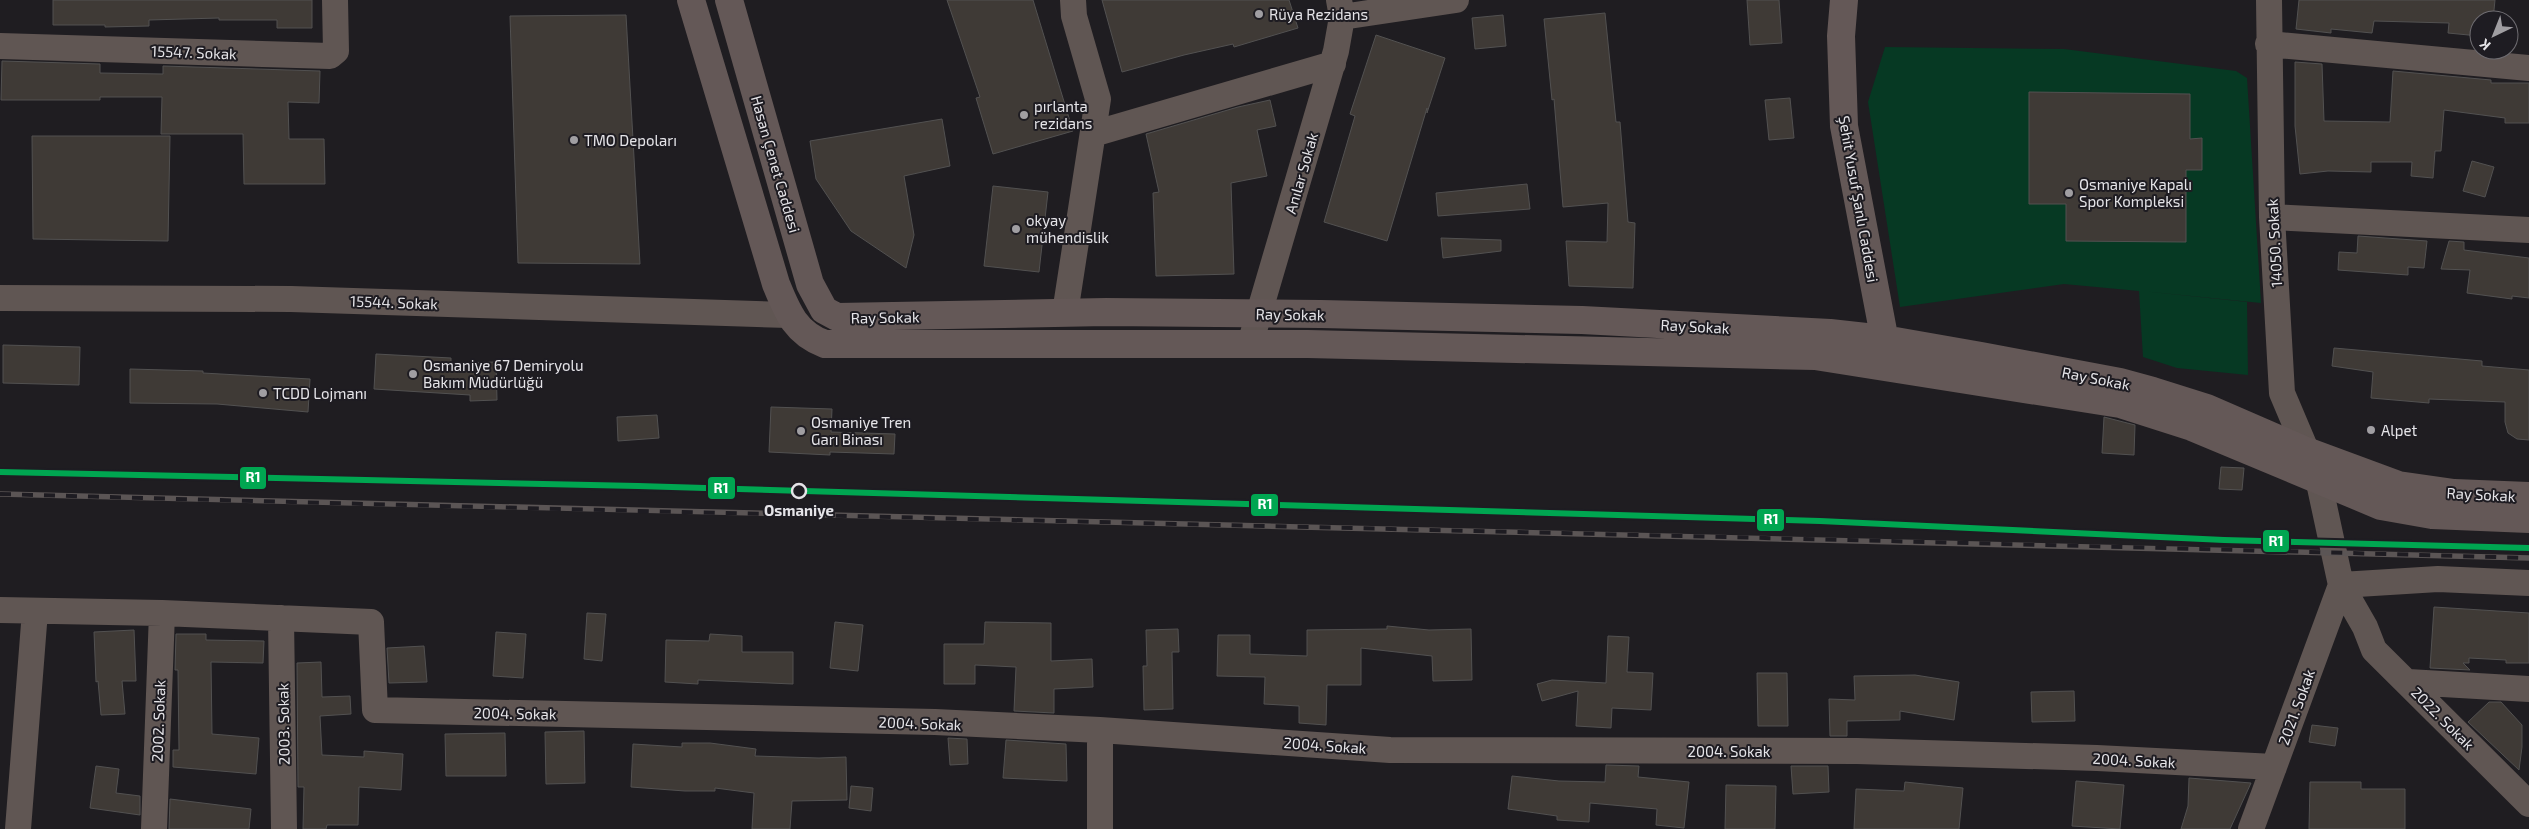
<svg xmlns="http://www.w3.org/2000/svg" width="2529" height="829" viewBox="0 0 2529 829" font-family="'Exo 2',sans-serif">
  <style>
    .green { fill: #063923 }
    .building { fill: #3f3a36; stroke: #525151 }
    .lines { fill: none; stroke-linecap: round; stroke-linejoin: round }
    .street { stroke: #605653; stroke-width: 26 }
    .secondary { stroke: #645857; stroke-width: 28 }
    .rail-casing { stroke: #5b5555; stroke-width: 5.5 }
    .rail { stroke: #1e1c22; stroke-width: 4; stroke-dasharray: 11; stroke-linecap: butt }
    .rail-1-casing { stroke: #1e1c22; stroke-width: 10 }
    .rail-1 { stroke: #00a651; stroke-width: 6 }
    .poi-dot { fill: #a09ea2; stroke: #1e1c22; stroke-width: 2 }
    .stop-dot { fill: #1e1c22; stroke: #e5e4e8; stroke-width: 2.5 }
    .labels { text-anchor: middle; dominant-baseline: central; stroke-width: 4; stroke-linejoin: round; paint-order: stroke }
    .poi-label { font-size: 15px; fill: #e5e4e8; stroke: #1e1c22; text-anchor: start }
    .street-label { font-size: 15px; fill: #e5e4e8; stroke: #1e1c22 }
    .stop-label { font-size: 15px; font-weight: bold; fill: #e5e4e8; stroke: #1e1c22 }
    .line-badge { stroke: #1e1c22; stroke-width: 2 }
    .badge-label { font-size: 14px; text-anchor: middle; font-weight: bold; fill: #fff }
  </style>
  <rect width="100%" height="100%" fill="#1f1d21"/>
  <!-- green -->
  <path class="green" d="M 1885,47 L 2064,49 L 2236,71 L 2247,78 L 2261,303 L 2142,291 L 2247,302 L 2248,375 L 2177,368 L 2143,357 L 2139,291 L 2064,284 L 1900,307 L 1868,102 Z"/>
  <!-- building -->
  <path class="building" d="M 53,0 L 312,0 L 312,28 L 277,28 L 277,20 L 219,20 L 219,18 L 149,20 L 149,26 L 105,27 L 105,25 L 53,25 Z
    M 947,0 L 1033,0 L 1073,131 L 993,154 L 976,98 L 980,97 Z
    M 1102,0 L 1289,0 L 1298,28 L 1234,47 L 1233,44 L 1184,55 L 1122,72 Z
    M 1747,0 L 1779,0 L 1782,43 L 1750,45 Z
    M 2299,0 L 2495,0 L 2493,20 L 2479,20 L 2479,36 L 2448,33 L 2449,23 L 2374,21 L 2372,33 L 2331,29 L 2331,33 L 2296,29 Z
    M 1605,13 L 1616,122 L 1620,122 L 1628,222 L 1635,223 L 1633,288 L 1569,286 L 1566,241 L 1607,242 L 1608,203 L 1563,207 L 1554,99 L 1552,100 L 1544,19 Z
    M 626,15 L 640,264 L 518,263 L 510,16 Z
    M 1503,15 L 1506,46 L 1475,49 L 1472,18 Z
    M 1376,35 L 1445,58 L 1427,113 L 1427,108 L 1387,241 L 1324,222 L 1355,116 L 1350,114 Z
    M 2,61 L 100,64 L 100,73 L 163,74 L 163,66 L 320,71 L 319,103 L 288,102 L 289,139 L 324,139 L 325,184 L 244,184 L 243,134 L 161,134 L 162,97 L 100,97 L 100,100 L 1,100 Z
    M 2295,62 L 2322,64 L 2324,121 L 2390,122 L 2393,71 L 2491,80 L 2491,83 L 2529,83 L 2529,123 L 2505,123 L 2505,118 L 2444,110 L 2441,151 L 2435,151 L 2433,178 L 2411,176 L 2412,162 L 2371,162 L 2371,172 L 2328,171 L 2300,174 L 2295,126 Z
    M 2029,92 L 2190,94 L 2190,139 L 2202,138 L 2202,170 L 2186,170 L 2186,242 L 2066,241 L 2066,204 L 2029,204 Z
    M 1790,98 L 1794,138 L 1769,140 L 1765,100 Z
    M 1270,100 L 1276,126 L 1257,130 L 1267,176 L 1231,183 L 1234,274 L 1156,276 L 1153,193 L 1159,192 L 1146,134 L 1238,107 Z
    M 942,119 L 950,166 L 904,176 L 914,235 L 906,268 L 851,231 L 816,179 L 810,141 Z
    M 32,136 L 170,136 L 168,241 L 33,239 Z
    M 2472,161 L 2494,167 L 2485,197 L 2463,191 Z
    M 1527,184 L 1530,209 L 1438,216 L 1436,193 Z
    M 993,186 L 1048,192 L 1039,272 L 984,266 Z
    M 2358,236 L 2427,241 L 2424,268 L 2408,267 L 2408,275 L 2338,270 L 2339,252 L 2357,253 Z
    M 1441,238 L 1501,240 L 1501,251 L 1443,258 Z
    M 2449,241 L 2464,242 L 2464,250 L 2529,258 L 2529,298 L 2512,296 L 2512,299 L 2467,293 L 2470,270 L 2441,269 Z
    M 3,345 L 80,347 L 79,385 L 3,383 Z
    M 2334,348 L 2482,361 L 2482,366 L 2529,370 L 2529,440 L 2517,439 L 2508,433 L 2505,422 L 2505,402 L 2429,399 L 2429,403 L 2371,398 L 2373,372 L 2332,366 Z
    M 376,354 L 451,358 L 451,363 L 496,362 L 497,400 L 470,401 L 470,395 L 374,389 Z
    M 130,369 L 203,371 L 203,373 L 310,379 L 308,412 L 217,404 L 130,403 Z
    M 771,407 L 832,409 L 831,432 L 895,434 L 894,454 L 830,452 L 830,455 L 769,452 Z
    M 657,415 L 659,438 L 618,441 L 617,417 Z
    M 2104,417 L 2135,425 L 2134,455 L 2102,453 Z
    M 2221,467 L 2244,468 L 2242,490 L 2219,489 Z
    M 2434,607 L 2529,613 L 2529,663 L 2506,663 L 2506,660 L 2469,658 L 2469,663 L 2463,663 L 2470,670 L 2430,668 Z
    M 587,613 L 606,614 L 602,661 L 584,659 Z
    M 835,622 L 863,625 L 858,671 L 830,668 Z
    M 985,622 L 1051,623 L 1051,661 L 1092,659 L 1093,687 L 1054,689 L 1054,713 L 1014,711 L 1016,667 L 975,665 L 975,684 L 944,684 L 944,644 L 984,644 Z
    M 1387,626 L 1429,630 L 1471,629 L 1472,680 L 1433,681 L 1432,656 L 1361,648 L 1361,685 L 1327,685 L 1326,725 L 1299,723 L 1299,706 L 1264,704 L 1265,677 L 1217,676 L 1218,635 L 1250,635 L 1250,654 L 1307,656 L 1307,630 L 1387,629 Z
    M 1178,629 L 1179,652 L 1172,652 L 1173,709 L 1144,710 L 1143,666 L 1147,666 L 1146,630 Z
    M 134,630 L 136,681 L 122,681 L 125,714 L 101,715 L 98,681 L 96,682 L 94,632 Z
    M 496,632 L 526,634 L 523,678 L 493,676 Z
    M 176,634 L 206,634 L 206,640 L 264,641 L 263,663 L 211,662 L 212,734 L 259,738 L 256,774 L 173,767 L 173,750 L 179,750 L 178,670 L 175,670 Z
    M 710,634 L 742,636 L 742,652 L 793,652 L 793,684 L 698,680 L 698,684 L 665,682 L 666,640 L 709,641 Z
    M 1608,636 L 1629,637 L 1627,672 L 1653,673 L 1651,710 L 1612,708 L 1611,728 L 1576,726 L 1578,691 L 1542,701 L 1537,684 L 1552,680 L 1606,683 Z
    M 424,646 L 427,682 L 389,683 L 387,648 Z
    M 321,662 L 322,697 L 350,696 L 351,714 L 320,716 L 322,755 L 364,757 L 364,751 L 403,754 L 401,790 L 359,787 L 358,825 L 327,825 L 326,829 L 303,829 L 304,787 L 298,787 L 297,663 Z
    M 1757,673 L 1787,673 L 1788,726 L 1758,726 Z
    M 1915,675 L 1959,682 L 1954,720 L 1900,711 L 1900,720 L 1847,721 L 1847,736 L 1830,736 L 1829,699 L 1855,700 L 1854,676 Z
    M 2074,691 L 2075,721 L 2032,722 L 2031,692 Z
    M 2489,702 L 2501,702 L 2522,725 L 2522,747 L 2519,770 L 2468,722 Z
    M 2312,725 L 2338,728 L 2335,746 L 2309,742 Z
    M 584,731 L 585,783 L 546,784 L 545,732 Z
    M 505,733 L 506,776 L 446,776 L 445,734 Z
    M 948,738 L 967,739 L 968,764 L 950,765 Z
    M 1006,740 L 1066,744 L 1067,781 L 1003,778 Z
    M 682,743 L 710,743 L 756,749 L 755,756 L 819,758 L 846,757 L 847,800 L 792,801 L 790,829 L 752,829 L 754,793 L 715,788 L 715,791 L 685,791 L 631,787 L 633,744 L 682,747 Z
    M 1606,765 L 1639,766 L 1638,777 L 1689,782 L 1684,828 L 1656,825 L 1657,809 L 1590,803 L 1589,822 L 1557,820 L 1557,816 L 1508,809 L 1512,776 L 1559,781 L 1605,782 Z
    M 96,766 L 119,769 L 116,793 L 140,796 L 140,815 L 90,808 Z
    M 1791,766 L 1828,766 L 1829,792 L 1793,794 Z
    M 2189,778 L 2251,783 L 2230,829 L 2181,829 L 2188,806 Z
    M 2076,781 L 2124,785 L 2120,829 L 2072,826 Z
    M 1905,782 L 1963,788 L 1959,829 L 1854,829 L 1856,789 L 1904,791 Z
    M 2310,782 L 2361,782 L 2361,789 L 2405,789 L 2405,829 L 2309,829 Z
    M 1726,785 L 1776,786 L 1775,829 L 1725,829 Z
    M 851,786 L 873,788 L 871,811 L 849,808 Z
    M 170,799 L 251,809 L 249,829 L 169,829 Z"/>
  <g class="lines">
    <!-- street -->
    <path class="street" d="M 2269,0 L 2272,217 L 2282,393 L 2318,478 L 2341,585 L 2365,627 L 2374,650 L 2529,804
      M 1342,17 L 1456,0
      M 2268,44 L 2529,68
      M 0,46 L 330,56 L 336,51 L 335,0
      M 1093,134 L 1333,64
      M 2272,217 L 2529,230
      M 0,298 L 291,299 L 789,315
      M 1065,313 L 1098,99 L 1074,16 L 1073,0
      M 1250,344 L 1336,51 L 1342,17 L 1339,0
      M 2341,585 L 2438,579 L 2529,583
      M 0,610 L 162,613 L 371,622 L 375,710 L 935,722 L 1100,730 L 1390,750 L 1857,751 L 2097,758 L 2274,767
      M 281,618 L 284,829
      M 2408,682 L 2529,689
      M 18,829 L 35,611
      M 154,829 L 162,613
      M 1100,829 L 1100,730
      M 2251,829 L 2341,585"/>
    <!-- secondary -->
    <path class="secondary" d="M 691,0 L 776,284 C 787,311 795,333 825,344 L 1308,344 L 1815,356 L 2120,404 L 2192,427 L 2381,506 L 2432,515 L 2529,519
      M 729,0 L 810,284 L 824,310 L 837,317 L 1106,312 L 1321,314 L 1582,320 L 1830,333 L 1884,339 L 1981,356 L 2120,382 L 2153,391 L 2207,408 L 2306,451 L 2398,485 L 2454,493 L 2529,496
      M 1844,0 L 1841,36 L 1844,126 L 1888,357"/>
    <!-- rail casing -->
    <g class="rail-casing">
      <path id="rail" d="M 0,472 L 638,486 L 1820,521 L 2224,540
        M 0,494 C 843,518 1686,534 2529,558"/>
    </g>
    <!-- rail -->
    <use href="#rail" class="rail"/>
    <!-- rail-1 casing -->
    <g class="rail-1-casing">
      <path id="rail-1" d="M 0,472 L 638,486 L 1820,521 L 2224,540 L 2529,548"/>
    </g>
    <!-- rail-1 -->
    <use href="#rail-1" class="rail-1"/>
  </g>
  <!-- markers -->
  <g class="poi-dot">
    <circle cx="1259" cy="14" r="5"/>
    <circle cx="1024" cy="115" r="5"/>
    <circle cx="574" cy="140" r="5"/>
    <circle cx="2069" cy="193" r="5"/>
    <circle cx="1016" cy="229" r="5"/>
    <circle cx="413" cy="374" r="5"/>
    <circle cx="263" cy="393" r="5"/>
    <circle cx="2371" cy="430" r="5"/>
    <circle cx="801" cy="431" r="5"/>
  </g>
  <circle class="stop-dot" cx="799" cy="491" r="7"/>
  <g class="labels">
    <!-- poi labels -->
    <g class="poi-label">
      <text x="1269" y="14">Rüya Rezidans</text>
      <text x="1034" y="106">pırlanta<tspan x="1034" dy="17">rezidans</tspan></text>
      <text x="584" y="140">TMO Depoları</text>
      <text x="2079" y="184">Osmaniye Kapalı<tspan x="2079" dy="17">Spor Kompleksi</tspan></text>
      <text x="1026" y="220">okyay<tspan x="1026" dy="17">mühendislik</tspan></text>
      <text x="423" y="365">Osmaniye 67 Demiryolu<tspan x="423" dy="17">Bakım Müdürlüğü</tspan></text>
      <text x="273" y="393">TCDD Lojmanı</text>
      <text x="811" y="422">Osmaniye Tren<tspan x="811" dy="17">Garı Binası</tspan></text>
      <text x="2381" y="430">Alpet</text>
    </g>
    <!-- street labels -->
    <g class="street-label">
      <text transform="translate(194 52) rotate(2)">15547. Sokak</text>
      <text transform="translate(776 164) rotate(74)">Hasan Çenet Caddesi</text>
      <text transform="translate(1301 173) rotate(-74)">Anılar Sokak</text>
      <text transform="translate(1859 199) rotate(80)">Şehit Yusuf Şanlı Caddesi</text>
      <text transform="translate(2274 243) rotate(-93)">14050. Sokak</text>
      <text transform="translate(394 302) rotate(2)">15544. Sokak</text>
      <text transform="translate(1290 314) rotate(1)">Ray Sokak</text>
      <text transform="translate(885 317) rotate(-1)">Ray Sokak</text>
      <text transform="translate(1695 326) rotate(3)">Ray Sokak</text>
      <text transform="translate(2096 378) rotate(11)">Ray Sokak</text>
      <text transform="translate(2481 494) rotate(3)">Ray Sokak</text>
      <text transform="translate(2296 707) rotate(-70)">2021. Sokak</text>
      <text transform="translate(515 713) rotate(1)">2004. Sokak</text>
      <text transform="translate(2443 718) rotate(45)">2022. Sokak</text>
      <text transform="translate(158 721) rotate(-88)">2002. Sokak</text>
      <text transform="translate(920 723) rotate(2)">2004. Sokak</text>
      <text transform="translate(283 724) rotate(-91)">2003. Sokak</text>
      <text transform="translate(1325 745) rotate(4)">2004. Sokak</text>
      <text x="1729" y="751">2004. Sokak</text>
      <text transform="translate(2134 760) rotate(3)">2004. Sokak</text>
    </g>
    <!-- stop labels -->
    <g class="stop-label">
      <text x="799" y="510">Osmaniye</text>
    </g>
  </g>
  <g class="line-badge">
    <rect x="239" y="466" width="28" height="24" rx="5" fill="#00a651"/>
    <rect x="707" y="476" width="29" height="24" rx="5" fill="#00a651"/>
    <rect x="1250" y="493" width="29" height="24" rx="5" fill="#00a651"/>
    <rect x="1756" y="508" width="29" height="24" rx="5" fill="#00a651"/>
    <rect x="2262" y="529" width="28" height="24" rx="5" fill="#00a651"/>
  </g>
  <g class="badge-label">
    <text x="253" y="482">R1</text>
    <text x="721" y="493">R1</text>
    <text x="1265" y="509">R1</text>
    <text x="1771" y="524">R1</text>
    <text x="2276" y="546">R1</text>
  </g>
  <!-- north arrow -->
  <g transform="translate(2494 35) rotate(223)"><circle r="24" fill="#1e1c22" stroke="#6e6c71"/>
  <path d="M0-4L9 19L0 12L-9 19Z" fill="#a09ea2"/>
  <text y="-8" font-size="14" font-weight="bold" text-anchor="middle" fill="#e5e4e8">K</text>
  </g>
</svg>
